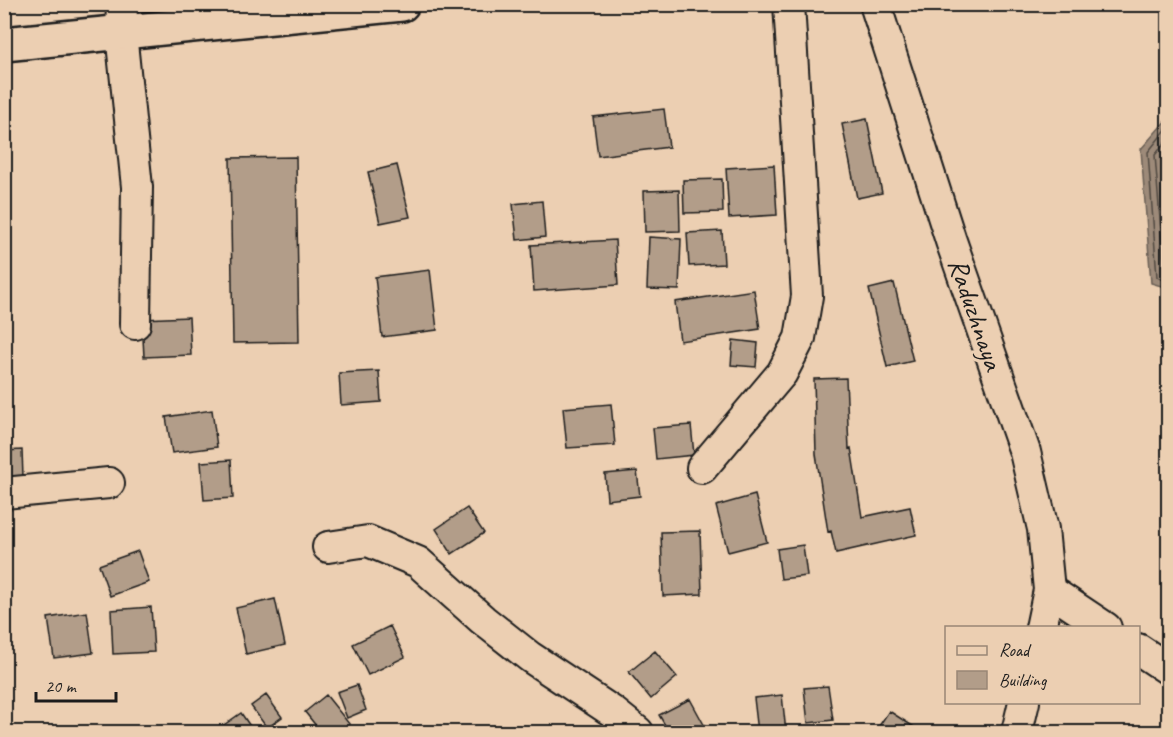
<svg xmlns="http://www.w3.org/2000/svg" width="1173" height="737" viewBox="0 0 1173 737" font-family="Caveat,sans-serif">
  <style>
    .water { fill: #9d8a79; stroke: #695e54; stroke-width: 1.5 }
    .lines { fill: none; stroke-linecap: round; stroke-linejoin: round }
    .shore { stroke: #504841; stroke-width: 1.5 }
    .building { fill: #b29d89; stroke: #1c1c1c; stroke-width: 1.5 }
    .minor-casing { stroke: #1c1c1c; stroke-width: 34 }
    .major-casing { stroke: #1c1c1c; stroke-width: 38 }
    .minor { stroke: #eccfb2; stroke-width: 30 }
    .major { stroke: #eccfb2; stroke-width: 33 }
    .labels { text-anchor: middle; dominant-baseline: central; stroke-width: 6; stroke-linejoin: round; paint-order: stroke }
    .street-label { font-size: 28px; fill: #1c1c1c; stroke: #eccfb2 }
  </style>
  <rect width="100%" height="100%" fill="#eccfb2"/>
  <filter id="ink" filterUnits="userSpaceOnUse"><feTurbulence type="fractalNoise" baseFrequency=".0167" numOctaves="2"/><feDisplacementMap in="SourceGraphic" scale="12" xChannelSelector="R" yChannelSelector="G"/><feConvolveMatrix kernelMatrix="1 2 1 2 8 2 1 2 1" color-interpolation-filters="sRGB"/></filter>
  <g filter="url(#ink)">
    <!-- water -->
    <path class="water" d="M 1168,118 L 1168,288 L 1151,283 L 1141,149 Z"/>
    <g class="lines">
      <!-- shore -->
      <path class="shore" d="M 1168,127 L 1148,152 L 1157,277 L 1168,282
        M 1168,139 L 1155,155 L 1164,271 L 1168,274
        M 1168,153 L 1165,158 L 1168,212"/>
    </g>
    <!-- building -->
    <path class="building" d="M 664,109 L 669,147 L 598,156 L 593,117 Z
      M 867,119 L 882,193 L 857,198 L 842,124 Z
      M 296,157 L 299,342 L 233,343 L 230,158 Z
      M 397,165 L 410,217 L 380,223 L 368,172 Z
      M 774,165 L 777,215 L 729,218 L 726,168 Z
      M 722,179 L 723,212 L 684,213 L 683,180 Z
      M 679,190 L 680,231 L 645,232 L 644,191 Z
      M 542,201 L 545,237 L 517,240 L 513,204 Z
      M 722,231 L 724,264 L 689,266 L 687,233 Z
      M 649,237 L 681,239 L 679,290 L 647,289 Z
      M 615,240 L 618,285 L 534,291 L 531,245 Z
      M 430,270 L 437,330 L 382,337 L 375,277 Z
      M 894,283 L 913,361 L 887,367 L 869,289 Z
      M 754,290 L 760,329 L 680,341 L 675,302 Z
      M 189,317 L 191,355 L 144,357 L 142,319 Z
      M 733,340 L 758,343 L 756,367 L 731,365 Z
      M 379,371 L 381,402 L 341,405 L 339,373 Z
      M 846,378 L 849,449 L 851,448 L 862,517 L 910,507 L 916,535 L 836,553 L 831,531 L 828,532 L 816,454 L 814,379 Z
      M 611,404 L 615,445 L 567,448 L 563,408 Z
      M 212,410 L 217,447 L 172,453 L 166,417 Z
      M 691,425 L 694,455 L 656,459 L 653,428 Z
      M 22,450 L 23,477 L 4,478 L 4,451 Z
      M 231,460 L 233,498 L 204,500 L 201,462 Z
      M 637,471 L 640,496 L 607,500 L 605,474 Z
      M 755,495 L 767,542 L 728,552 L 716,506 Z
      M 467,508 L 484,533 L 452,554 L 436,529 Z
      M 700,531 L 702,594 L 663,596 L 661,532 Z
      M 803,545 L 807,576 L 781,579 L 777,549 Z
      M 138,551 L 149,582 L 110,596 L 99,565 Z
      M 275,599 L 285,645 L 246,654 L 236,608 Z
      M 151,607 L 154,652 L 113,654 L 111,610 Z
      M 87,612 L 93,653 L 54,658 L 48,618 Z
      M 390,626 L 405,657 L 368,675 L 353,644 Z
      M 655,651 L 677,677 L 651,699 L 629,672 Z
      M 357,685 L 366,710 L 347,718 L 337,692 Z
      M 828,686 L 833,720 L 808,723 L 804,688 Z
      M 266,695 L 282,717 L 267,728 L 251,706 Z
      M 326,695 L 350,725 L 341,732 L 321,732 L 305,712 Z
      M 782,695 L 786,732 L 758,732 L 754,698 Z
      M 690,699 L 708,732 L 669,732 L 659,715 Z
      M 889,711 L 922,732 L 875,732 Z
      M 241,713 L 254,732 L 214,732 Z"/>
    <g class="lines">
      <!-- minor casing -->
      <g class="minor-casing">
        <path id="minor" d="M 122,4 L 121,33 L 137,187 L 135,324
          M 875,4 L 951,241 L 1025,452 L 1043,529 L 1049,590 L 1041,628
          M 702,468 L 782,373 L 800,338 L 807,296 L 789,4
          M 4,493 L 109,483
          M 328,547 L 368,541 L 418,562 L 483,620 L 530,657 L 613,712 L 638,732
          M 1049,590 L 1106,628
          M 1138,649 L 1168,669
          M 1017,732 L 1024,702"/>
      </g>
      <!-- major casing -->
      <g class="major-casing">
        <path id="major" d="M 4,44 L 402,4"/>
      </g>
      <!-- minor -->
      <use href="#minor" class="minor"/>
      <!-- major -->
      <use href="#major" class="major"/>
    </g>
  </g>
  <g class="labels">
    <!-- street labels -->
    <g class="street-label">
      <text transform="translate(976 314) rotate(71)">Raduzhnaya</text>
    </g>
  </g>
  <!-- margin -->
  <rect width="1173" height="737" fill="none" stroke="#eccfb2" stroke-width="24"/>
  <rect x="12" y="12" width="1149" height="713" fill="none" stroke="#1c1c1c" stroke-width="2" filter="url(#ink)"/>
  <!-- legend -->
  <rect x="945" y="626" width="195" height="78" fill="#eccfb2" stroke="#998776" stroke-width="1.5"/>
  <rect x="957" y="646" width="30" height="9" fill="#eccfb2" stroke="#998776" stroke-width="1.5"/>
  <text x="999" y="656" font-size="18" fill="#1c1c1c">Road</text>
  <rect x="957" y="671" width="30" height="18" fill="#b29d89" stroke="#998776" stroke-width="1.5"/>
  <text x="999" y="686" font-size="18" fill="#1c1c1c">Building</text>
  <!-- scale -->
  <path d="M36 692v9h80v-9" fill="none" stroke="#1c1c1c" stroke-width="3"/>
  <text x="45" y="692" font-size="18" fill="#1c1c1c" stroke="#eccfb2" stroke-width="4.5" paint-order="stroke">20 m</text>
</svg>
